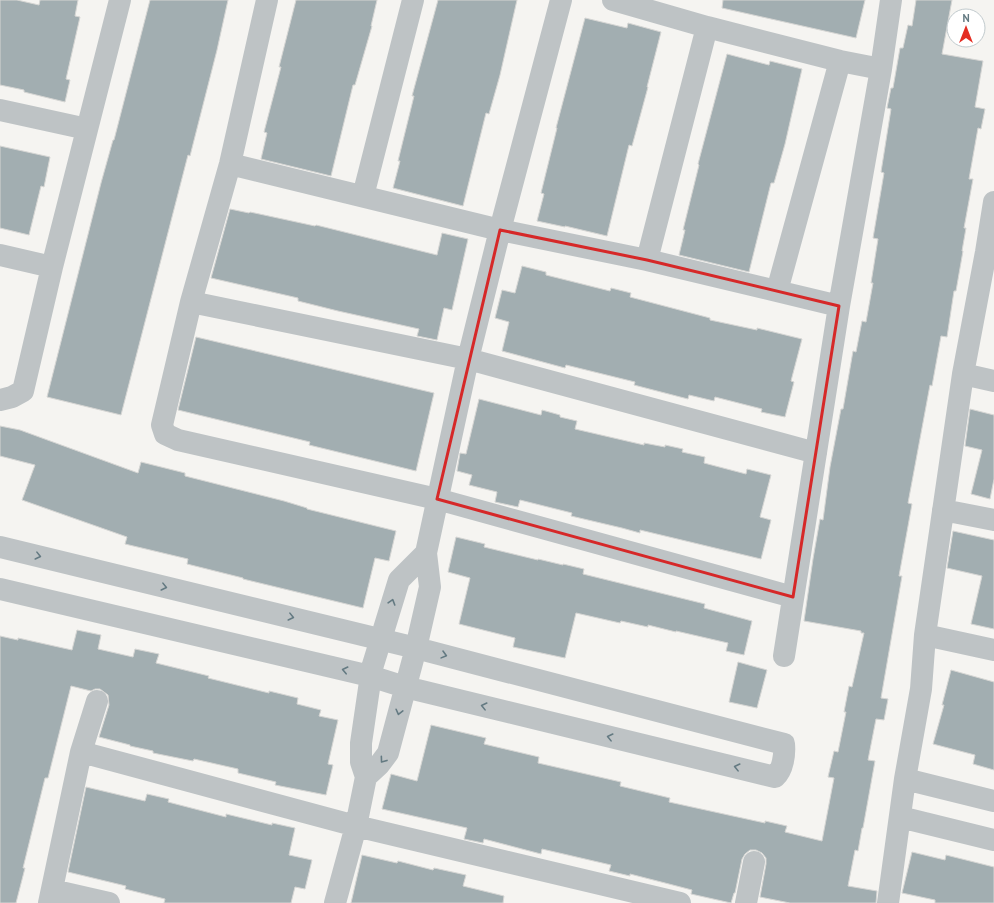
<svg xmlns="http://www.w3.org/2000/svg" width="994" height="903" viewBox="0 0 994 903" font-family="'PT Sans',sans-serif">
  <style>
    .building { fill: #a2aeb1; stroke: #d6d6d4 }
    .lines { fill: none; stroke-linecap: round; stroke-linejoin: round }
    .minor { stroke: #bec3c5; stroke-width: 22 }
    .oneway { stroke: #647a82 }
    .marked { fill: none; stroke: #d62828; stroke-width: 3; stroke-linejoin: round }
  </style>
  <rect width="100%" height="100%" fill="#f5f4f1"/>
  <!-- building -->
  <path class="building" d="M 0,0 L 17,0 L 39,5 L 40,0 L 78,0 L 75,16 L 80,17 L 66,79 L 70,80 L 65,102 L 24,92 L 24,90 L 0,85 Z
    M 150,0 L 228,0 L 217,50 L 190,156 L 188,155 L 121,415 L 47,397 L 101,183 L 113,140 L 114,140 Z
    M 296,0 L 377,0 L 371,26 L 372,26 L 355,85 L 353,85 L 331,176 L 261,159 L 267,133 L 264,132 L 281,67 L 279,67 Z
    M 438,0 L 517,0 L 500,75 L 489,114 L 486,113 L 463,206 L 393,188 L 400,161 L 398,161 L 414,96 L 412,96 Z
    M 723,0 L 865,0 L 856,38 L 722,8 Z
    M 916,0 L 952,0 L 942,54 L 983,61 L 975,107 L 985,109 L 981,129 L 978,128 L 969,179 L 973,179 L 964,228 L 966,228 L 962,251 L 963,251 L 956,291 L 954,291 L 947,337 L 941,336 L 932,386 L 930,385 L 908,503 L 912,504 L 899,576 L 902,576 L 881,698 L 888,699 L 884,720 L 876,719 L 868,760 L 875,761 L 863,828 L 862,828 L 858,851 L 855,850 L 848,886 L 877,891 L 876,903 L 790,903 L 760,897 L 766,864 L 766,858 L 762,853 L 756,850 L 750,850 L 745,854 L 742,859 L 735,893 L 734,893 L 731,903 L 691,894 L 692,890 L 669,884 L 630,874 L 630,876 L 609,871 L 611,865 L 542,849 L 541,854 L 484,839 L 483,843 L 464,839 L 467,828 L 382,809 L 391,774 L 417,781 L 431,725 L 486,738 L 484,744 L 539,757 L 538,763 L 621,782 L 620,786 L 670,798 L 669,802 L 765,823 L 765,821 L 787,826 L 785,832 L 822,841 L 834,778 L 828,777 L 834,751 L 838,752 L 846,712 L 844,712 L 849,686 L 852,687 L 864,633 L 861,633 L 861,631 L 804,621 L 813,559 L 820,519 L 823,520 L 830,467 L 841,409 L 843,409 L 853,351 L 856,352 L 862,321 L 866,322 L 873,283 L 871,283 L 878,239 L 873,238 L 884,173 L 881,172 L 891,109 L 887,108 L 891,88 L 893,88 L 900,48 L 903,48 L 908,25 L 912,26 Z
    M 585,18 L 627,28 L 628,23 L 661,32 L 647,87 L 648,87 L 632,146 L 629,145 L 607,236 L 565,226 L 565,227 L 537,221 L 544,194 L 541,193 L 557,128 L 556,128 Z
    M 727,54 L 769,65 L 770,61 L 802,69 L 785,144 L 774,183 L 771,183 L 749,272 L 679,255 L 685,230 L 683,230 L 699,165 L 698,164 Z
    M 0,146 L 50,157 L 44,187 L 41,186 L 29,235 L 0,228 Z
    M 230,209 L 249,213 L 250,212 L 315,226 L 316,225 L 437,255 L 442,233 L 468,239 L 452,310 L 444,308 L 437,340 L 417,336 L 419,329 L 338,311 L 298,301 L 298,298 L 211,278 Z
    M 522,266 L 546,272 L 546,275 L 610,291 L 611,288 L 631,293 L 630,297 L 710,318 L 710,320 L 757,330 L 757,328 L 802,339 L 791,381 L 794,382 L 785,417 L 761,412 L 762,409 L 715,397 L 714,401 L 689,395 L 688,399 L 634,385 L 635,382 L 566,365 L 565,368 L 502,351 L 509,322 L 495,318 L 502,290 L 515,293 Z
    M 196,337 L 434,393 L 416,471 L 309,445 L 310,442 L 178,410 Z
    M 479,399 L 541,415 L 542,410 L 560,415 L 560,417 L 577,421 L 575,429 L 644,445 L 644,443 L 665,447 L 665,445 L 683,449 L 682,452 L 705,457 L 704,463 L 746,474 L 747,469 L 771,475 L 760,517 L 771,520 L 761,559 L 640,530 L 640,533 L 622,528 L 571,516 L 572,513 L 520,500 L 518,507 L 495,502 L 497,492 L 469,485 L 472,475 L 457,471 L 460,453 L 466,454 Z
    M 970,409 L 994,415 L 994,479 L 990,499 L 971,494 L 982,450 L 965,446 Z
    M 0,426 L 20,430 L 138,473 L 141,462 L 185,473 L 185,476 L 284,501 L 307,508 L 307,509 L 396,531 L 389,561 L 375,558 L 363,608 L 243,579 L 243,578 L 187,564 L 188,559 L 125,544 L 127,537 L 22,500 L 35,465 L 0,456 Z
    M 953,531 L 994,540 L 994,629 L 971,624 L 982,576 L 947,568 Z
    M 456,537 L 485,544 L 484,547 L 538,560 L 538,559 L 563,565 L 563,564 L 584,569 L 583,574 L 705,604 L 704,608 L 752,621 L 744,655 L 726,651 L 728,643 L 676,631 L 676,632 L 648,625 L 648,627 L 621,621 L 620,623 L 576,613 L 565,658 L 513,647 L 515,638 L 459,624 L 470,578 L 448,572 Z
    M 77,630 L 101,635 L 98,649 L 133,657 L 135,649 L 159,654 L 156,663 L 209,676 L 208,678 L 269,693 L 269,691 L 298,698 L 297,704 L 321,710 L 319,716 L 338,720 L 328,764 L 333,765 L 326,795 L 275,785 L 276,782 L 238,773 L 238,769 L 194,759 L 193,761 L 153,753 L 153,751 L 130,746 L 130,745 L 99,737 L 109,705 L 108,695 L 100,689 L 95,689 L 91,691 L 71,686 L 48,778 L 45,778 L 23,868 L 25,868 L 16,903 L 0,903 L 0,636 L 18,640 L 18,638 L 72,650 Z
    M 738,662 L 767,670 L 757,708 L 729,702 Z
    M 951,670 L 994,682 L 994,770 L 973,764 L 975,755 L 933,744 L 944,705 L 942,705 Z
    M 86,787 L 145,801 L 147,794 L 169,799 L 168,802 L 226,817 L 226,814 L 272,825 L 272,823 L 295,828 L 289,855 L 312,860 L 305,889 L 295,887 L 291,903 L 164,903 L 165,899 L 125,889 L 126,886 L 68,872 Z
    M 912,852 L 945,860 L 946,855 L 994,867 L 994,903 L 935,903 L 935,900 L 902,893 Z
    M 362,855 L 397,863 L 398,861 L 433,870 L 434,868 L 466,875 L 463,886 L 504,896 L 503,903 L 351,903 Z"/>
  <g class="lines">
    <!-- minor -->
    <path class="minor" d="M 267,0 L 230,164 L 191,302 L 162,425 L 165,434 L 178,440 L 437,499 L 793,597
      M 613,0 L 707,27 L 840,61 L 881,69
      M 0,110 L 87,129
      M 230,164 L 500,230 L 647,260 L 839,306
      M 363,196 L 413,0
      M 0,255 L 52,267
      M 647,260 L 707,27
      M 777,291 L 840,61
      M 191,302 L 468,359 L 816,453
      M 963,374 L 994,381
      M 0,400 L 12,397 L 23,391 L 52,267 L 120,0
      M 943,510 L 994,520
      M 0,547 L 416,648 L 784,744 C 785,754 783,770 775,777 L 405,687 L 370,676 L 0,589
      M 925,635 L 994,650
      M 784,656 L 839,306 L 881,69 L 891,0
      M 81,752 L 356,826 L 680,903
      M 366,777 L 379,765 L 388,753 L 416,648 L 430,587 L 426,553 L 468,359 L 500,230 L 561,0
      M 905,779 L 994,801
      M 900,817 L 994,840
      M 52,890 L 109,903
      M 49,903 L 81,752 L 97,701
      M 335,903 L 356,826 L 366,777 L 361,762 L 361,743 L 372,668 L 399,580 L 426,553
      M 746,903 L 754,862
      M 888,903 L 905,779 L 921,689 L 925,635 L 963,374 L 986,252 L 994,202"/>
  </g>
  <!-- one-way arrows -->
  <defs><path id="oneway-chevron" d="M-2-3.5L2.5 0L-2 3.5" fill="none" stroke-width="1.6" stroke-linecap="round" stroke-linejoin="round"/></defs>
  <g class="oneway">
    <use href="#oneway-chevron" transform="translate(38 556) rotate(14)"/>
    <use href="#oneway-chevron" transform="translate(164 587) rotate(14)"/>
    <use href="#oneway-chevron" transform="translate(392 602) rotate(-73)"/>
    <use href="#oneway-chevron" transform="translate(291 617) rotate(14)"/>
    <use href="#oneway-chevron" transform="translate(444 655) rotate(15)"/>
    <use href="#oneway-chevron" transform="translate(345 670) rotate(-167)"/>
    <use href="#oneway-chevron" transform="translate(484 706) rotate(-166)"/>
    <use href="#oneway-chevron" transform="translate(399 712) rotate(104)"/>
    <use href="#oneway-chevron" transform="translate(610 737) rotate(-166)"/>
    <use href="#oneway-chevron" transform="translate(383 760) rotate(126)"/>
    <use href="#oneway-chevron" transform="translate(737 767) rotate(-166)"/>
  </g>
  <!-- marked area -->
  <path class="marked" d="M 500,230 L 647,260 L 839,306 L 793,597 L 437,499 Z"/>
  <!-- north arrow -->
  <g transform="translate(966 28)"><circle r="19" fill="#ffffff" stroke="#c1cacd"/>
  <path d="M0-3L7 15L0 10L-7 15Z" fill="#e42d23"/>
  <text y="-6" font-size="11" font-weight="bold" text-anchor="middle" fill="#647a82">N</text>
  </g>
</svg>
